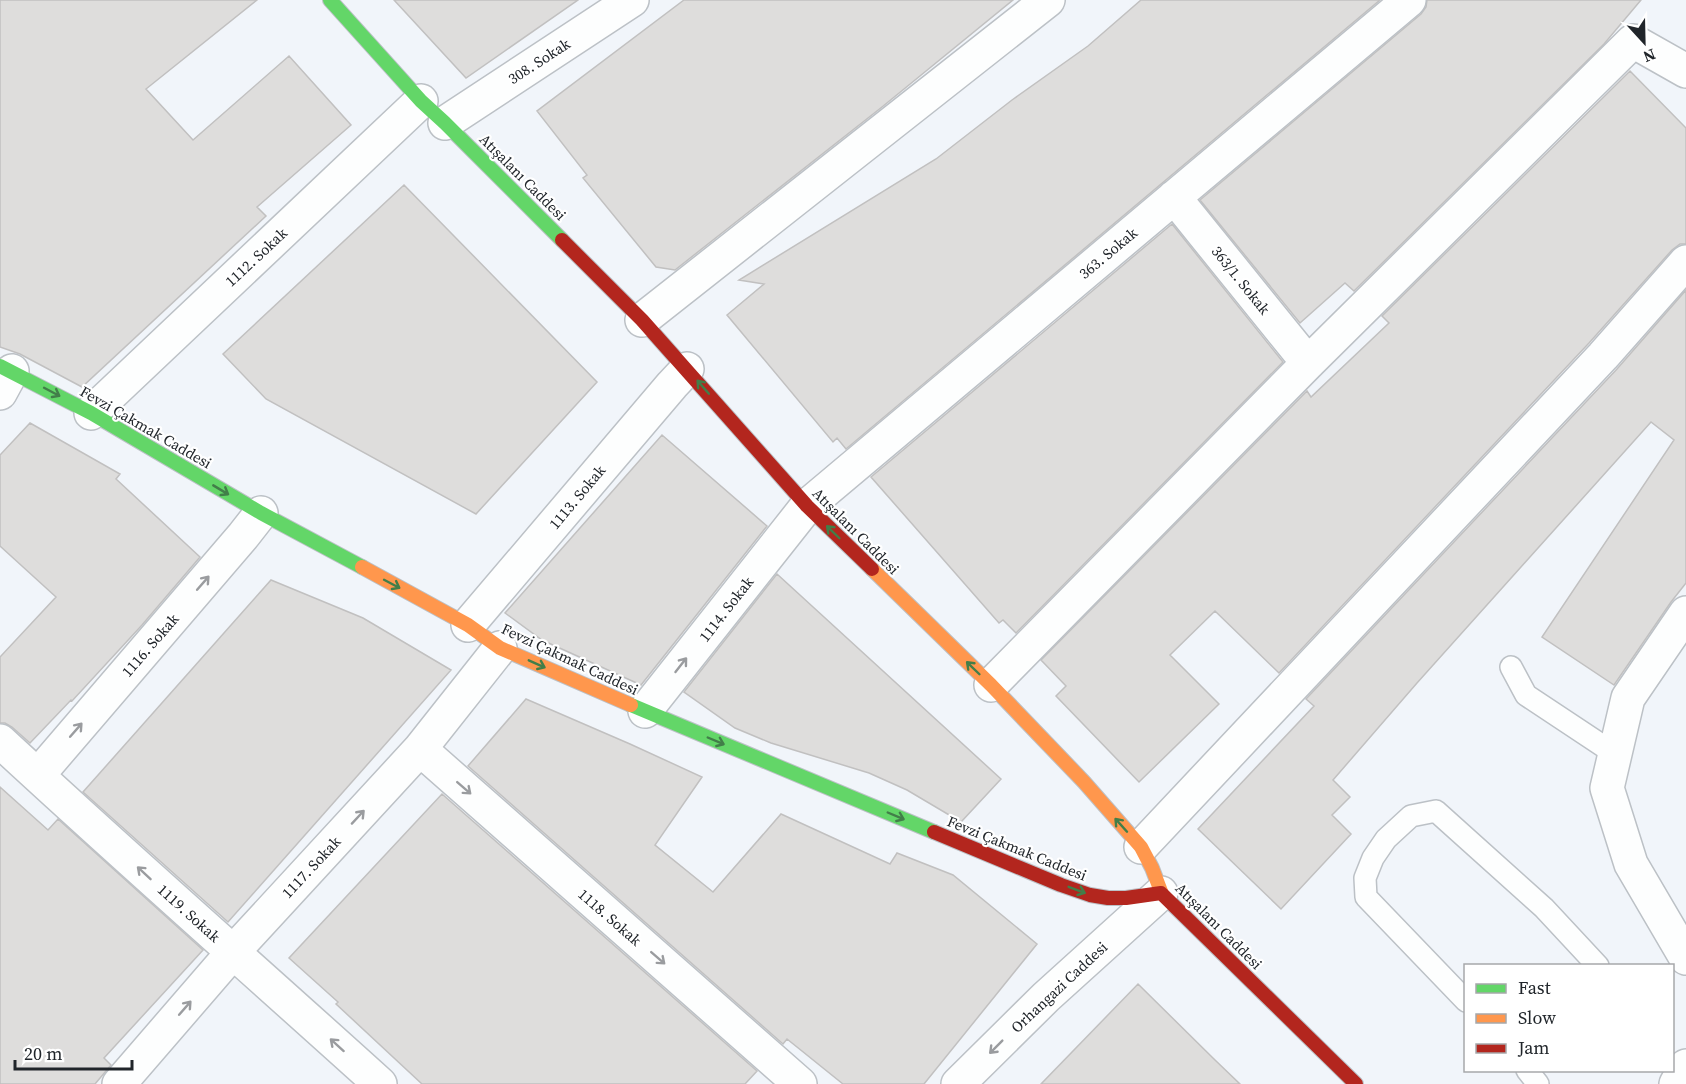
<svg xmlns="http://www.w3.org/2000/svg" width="1686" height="1084" viewBox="0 0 1686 1084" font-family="'Source Serif 4',serif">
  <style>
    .building { fill: #dedddc; stroke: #c1c0c0; stroke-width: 1.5 }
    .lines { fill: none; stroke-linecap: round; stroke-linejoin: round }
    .lane-casing { stroke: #bcc1c6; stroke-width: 24 }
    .street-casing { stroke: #bcc1c6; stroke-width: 36 }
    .fast-casing { stroke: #bcc1c6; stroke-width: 16 }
    .slow-casing { stroke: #bcc1c6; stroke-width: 16 }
    .jam-casing { stroke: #bcc1c6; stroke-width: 16 }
    .lane { stroke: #fdfefe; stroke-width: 21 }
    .street { stroke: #fdfefe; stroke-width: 33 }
    .fast { stroke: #63d668; stroke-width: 14 }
    .slow { stroke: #ff974d; stroke-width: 14 }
    .jam { stroke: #b3261e; stroke-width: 14 }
    .oneway { stroke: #427e49 }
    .oneway2 { stroke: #9a9c9f }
    .labels { text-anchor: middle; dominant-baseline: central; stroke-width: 4.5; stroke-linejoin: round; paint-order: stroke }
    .street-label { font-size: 15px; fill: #20252a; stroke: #fff }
  </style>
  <rect width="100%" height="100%" fill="#f1f5fa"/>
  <!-- building -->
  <path class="building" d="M 0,0 L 257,0 L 146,89 L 193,140 L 289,56 L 351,125 L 257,207 L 266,216 L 82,387 L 20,354 L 0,347 Z
    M 394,0 L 578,0 L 466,78 Z
    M 684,0 L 1013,0 L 882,107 L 675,270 L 656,267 L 583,178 L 587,175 L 537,111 Z
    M 1141,0 L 1380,0 L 846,449 L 837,438 L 833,442 L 727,315 L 764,284 L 739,280 L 936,159 L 1012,100 L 1088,46 Z
    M 1427,0 L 1641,0 L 1604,44 L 1354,291 L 1345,283 L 1300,323 L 1200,200 L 1421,14 L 1426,7 Z
    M 1630,71 L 1686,128 L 1686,244 L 1680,244 L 1672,250 L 1589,343 L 1279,673 L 1215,611 L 1170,655 L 1219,704 L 1139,782 L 1056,696 L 1066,686 L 1041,660 L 1307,391 L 1311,397 L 1389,323 L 1382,316 Z
    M 404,185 L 597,382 L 476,514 L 266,399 L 223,354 Z
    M 1172,224 L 1283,362 L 1016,633 L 1003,620 L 999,623 L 871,477 Z
    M 1686,290 L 1686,583 L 1671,602 L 1614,685 L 1542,637 L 1674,440 L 1651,422 L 1417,683 L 1333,780 L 1350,797 L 1332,815 L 1351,834 L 1281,909 L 1198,829 L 1314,706 L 1306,699 L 1617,369 Z
    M 30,423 L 120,474 L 116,479 L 200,557 L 142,625 L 72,701 L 71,700 L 30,743 L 12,727 L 5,723 L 0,723 L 0,657 L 56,597 L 0,546 L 0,455 Z
    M 662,435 L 767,526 L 641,685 L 542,640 L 505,613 Z
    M 777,574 L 1001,779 L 961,822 L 907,790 L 869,773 L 771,743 L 735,728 L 684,692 Z
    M 271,580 L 363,618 L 451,670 L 228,922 L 83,792 Z
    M 526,699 L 630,744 L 702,777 L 655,845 L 713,892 L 781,814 L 890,864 L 897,853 L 953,875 L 1037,944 L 924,1084 L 843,1084 L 787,1039 L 783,1044 L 468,766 Z
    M 0,787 L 48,830 L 58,819 L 203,950 L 104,1058 L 111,1065 L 95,1084 L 0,1084 Z
    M 442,794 L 757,1071 L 745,1084 L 422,1084 L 336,1004 L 338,1002 L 289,958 Z
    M 1138,984 L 1215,1060 L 1240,1084 L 1041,1084 Z"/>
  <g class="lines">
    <!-- lane casing -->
    <g class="lane-casing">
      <path id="lane" d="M 1511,667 L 1526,695 L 1615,754
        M 1466,1001 L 1366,897 L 1365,878 L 1373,858 L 1386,839 L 1411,816 L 1436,811 L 1544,908 L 1598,966
        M 1527,1070 L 1538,1084"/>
    </g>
    <!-- street casing -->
    <g class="street-casing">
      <path id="street" d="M 445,123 L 632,0
        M 1174,197 L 1308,363
        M 642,320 L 1048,0
        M 0,393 L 12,371
        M 91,413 L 421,101
        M 1686,613 L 1628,698 L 1607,788 L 1631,864 L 1686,958
        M 468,625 L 672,385 L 687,369
        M 991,685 L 1308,363 L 1633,41 L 1686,71
        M 645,711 L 807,506 L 1409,0
        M 0,741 C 125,857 254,970 380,1084
        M 420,749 L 800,1084
        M 38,775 L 243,536 L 261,513
        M 1141,847 L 1603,356 L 1686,262
        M 119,1084 L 233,952 L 420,749 L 500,648
        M 958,1084 L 1046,997 L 1161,893
        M 1676,1084 L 1686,1066"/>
    </g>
    <!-- fast casing -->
    <g class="fast-casing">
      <path id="fast" d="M 330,0 L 421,101 L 445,123 L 562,240
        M 0,366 L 91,413 L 261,513 L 362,567
        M 631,705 L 934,832"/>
    </g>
    <!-- slow casing -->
    <g class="slow-casing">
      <path id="slow" d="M 362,567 L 468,625 L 500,648 L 631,705
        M 872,569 L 991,685 L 1084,782 L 1141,847 L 1152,868 L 1162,894"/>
    </g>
    <!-- jam casing -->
    <g class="jam-casing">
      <path id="jam" d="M 562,240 L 642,320 L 807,506 L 872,569
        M 934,832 L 1061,885 L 1090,895 L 1108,898 L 1126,898 L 1161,893
        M 1162,894 L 1356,1084"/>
    </g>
    <!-- lane -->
    <use href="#lane" class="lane"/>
    <!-- street -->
    <use href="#street" class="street"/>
    <!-- fast -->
    <use href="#fast" class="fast"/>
    <!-- slow -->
    <use href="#slow" class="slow"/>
    <!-- jam -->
    <use href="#jam" class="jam"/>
  </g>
  <!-- one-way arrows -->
  <defs><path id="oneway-shaft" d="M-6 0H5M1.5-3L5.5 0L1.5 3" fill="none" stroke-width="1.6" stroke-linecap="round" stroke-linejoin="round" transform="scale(1.5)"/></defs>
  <g class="oneway">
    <use href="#oneway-shaft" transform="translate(703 387) rotate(-131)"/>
    <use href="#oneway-shaft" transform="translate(52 392) rotate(28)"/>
    <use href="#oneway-shaft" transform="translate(221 490) rotate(31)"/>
    <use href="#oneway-shaft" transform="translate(833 532) rotate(-136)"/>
    <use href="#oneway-shaft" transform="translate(392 584) rotate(28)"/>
    <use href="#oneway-shaft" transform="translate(537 664) rotate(24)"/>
    <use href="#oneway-shaft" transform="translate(973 668) rotate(-136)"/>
    <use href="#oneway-shaft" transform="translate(716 741) rotate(23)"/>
    <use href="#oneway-shaft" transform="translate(896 816) rotate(23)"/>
    <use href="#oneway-shaft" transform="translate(1121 825) rotate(-132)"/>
    <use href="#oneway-shaft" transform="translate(1077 890) rotate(21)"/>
  </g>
  <g class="oneway2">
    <use href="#oneway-shaft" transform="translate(203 583) rotate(-49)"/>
    <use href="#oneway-shaft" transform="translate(681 665) rotate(-52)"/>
    <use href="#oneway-shaft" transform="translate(76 730) rotate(-49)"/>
    <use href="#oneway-shaft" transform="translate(464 788) rotate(41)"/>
    <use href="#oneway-shaft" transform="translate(358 817) rotate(-47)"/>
    <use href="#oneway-shaft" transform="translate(144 873) rotate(-137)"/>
    <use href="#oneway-shaft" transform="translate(658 958) rotate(41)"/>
    <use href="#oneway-shaft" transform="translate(185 1008) rotate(-49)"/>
    <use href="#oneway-shaft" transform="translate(337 1045) rotate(-138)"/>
    <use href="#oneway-shaft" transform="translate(996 1047) rotate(135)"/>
  </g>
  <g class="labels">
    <!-- street labels -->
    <g class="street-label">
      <text transform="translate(539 61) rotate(-33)">308. Sokak</text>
      <text transform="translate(523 177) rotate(45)">Atışalanı Caddesi</text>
      <text transform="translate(1108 253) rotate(-40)">363. Sokak</text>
      <text transform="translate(256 257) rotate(-43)">1112. Sokak</text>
      <text transform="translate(1241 280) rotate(51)">363/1. Sokak</text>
      <text transform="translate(146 427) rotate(30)">Fevzi Çakmak Caddesi</text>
      <text transform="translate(577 497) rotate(-50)">1113. Sokak</text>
      <text transform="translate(856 531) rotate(45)">Atışalanı Caddesi</text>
      <text transform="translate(726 609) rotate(-52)">1114. Sokak</text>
      <text transform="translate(150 645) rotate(-49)">1116. Sokak</text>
      <text transform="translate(570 659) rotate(25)">Fevzi Çakmak Caddesi</text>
      <text transform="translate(1017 848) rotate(22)">Fevzi Çakmak Caddesi</text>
      <text transform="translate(311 867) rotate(-47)">1117. Sokak</text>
      <text transform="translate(189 913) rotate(42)">1119. Sokak</text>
      <text transform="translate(610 917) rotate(41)">1118. Sokak</text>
      <text transform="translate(1219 926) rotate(45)">Atışalanı Caddesi</text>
      <text transform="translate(1059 987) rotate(-43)">Orhangazi Caddesi</text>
    </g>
  </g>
  <!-- legend -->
  <rect x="1464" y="964" width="210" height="108" fill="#ffffff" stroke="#a6a8aa" stroke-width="1.5"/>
  <rect x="1476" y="984" width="30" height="9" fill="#63d668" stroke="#a6a8aa" stroke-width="1.5"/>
  <text x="1518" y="994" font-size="18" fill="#20252a">Fast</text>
  <rect x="1476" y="1014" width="30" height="9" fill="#ff974d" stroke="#a6a8aa" stroke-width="1.5"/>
  <text x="1518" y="1024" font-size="18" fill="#20252a">Slow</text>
  <rect x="1476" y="1044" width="30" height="9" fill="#b3261e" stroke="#a6a8aa" stroke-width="1.5"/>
  <text x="1518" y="1054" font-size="18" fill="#20252a">Jam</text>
  <!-- north arrow -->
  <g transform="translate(1644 42) rotate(158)" stroke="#ffffff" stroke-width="4.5" paint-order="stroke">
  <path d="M0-4.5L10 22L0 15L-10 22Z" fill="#20252a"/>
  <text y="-9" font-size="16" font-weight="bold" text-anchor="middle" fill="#20252a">N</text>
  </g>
  <!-- scale -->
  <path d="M15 1060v9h117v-9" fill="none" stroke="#20252a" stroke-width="3"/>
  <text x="24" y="1060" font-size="18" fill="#20252a" stroke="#ffffff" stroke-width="4.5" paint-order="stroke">20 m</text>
</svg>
